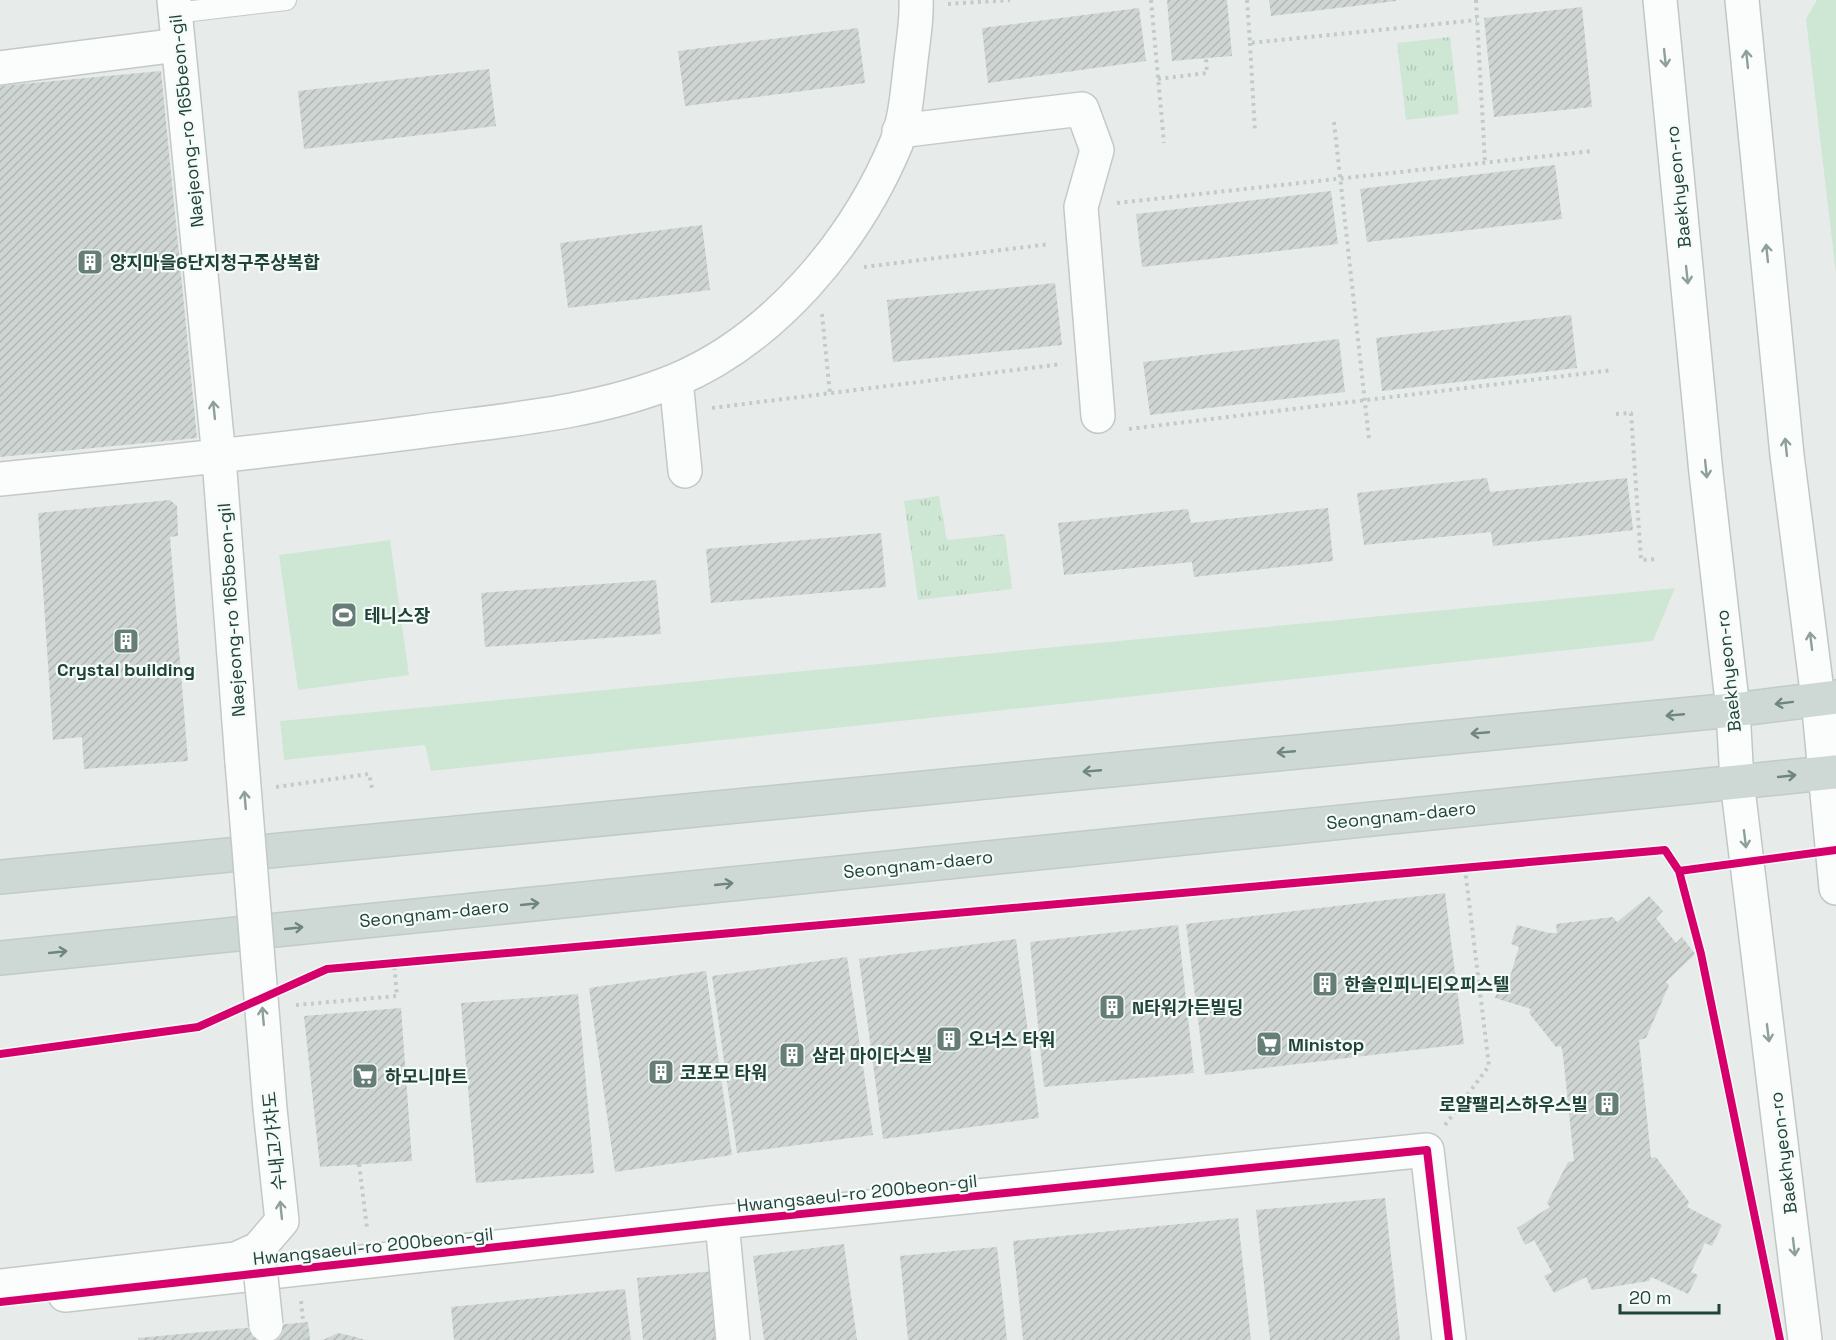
<svg xmlns="http://www.w3.org/2000/svg" width="1836" height="1340" viewBox="0 0 1836 1340" font-family="'Space Grotesk','Noto Sans KR',sans-serif">
  <style>
    .green { fill: #cee7d5 }
    .park { fill: url(#park-tufts) }
    .building { fill: url(#building-hatch) }
    .lines { fill: none; stroke-linecap: round; stroke-linejoin: round }
    .service-casing { stroke: #c3c9c7; stroke-width: 22 }
    .minor-casing { stroke: #c3c9c7; stroke-width: 36 }
    .secondary-casing { stroke: #c0c8c5; stroke-width: 36 }
    .primary-casing { stroke: #c1cbc9; stroke-width: 36 }
    .path { stroke: #c1ccc9; stroke-width: 4; stroke-dasharray: 3 4.5; stroke-linecap: butt }
    .service { stroke: #fbfcfc; stroke-width: 20 }
    .minor { stroke: #fbfcfc; stroke-width: 33 }
    .secondary { stroke: #fbfcfc; stroke-width: 33 }
    .primary { stroke: #ced8d5; stroke-width: 33 }
    .minor-bridge-casing { stroke: #c3c9c7; stroke-width: 36; stroke-linecap: butt }
    .tertiary-bridge-casing { stroke: #c3c9c7; stroke-width: 36; stroke-linecap: butt }
    .minor-bridge { stroke: #fbfcfc; stroke-width: 33 }
    .tertiary-bridge { stroke: #fbfcfc; stroke-width: 33 }
    .cycleway-casing { stroke: #f5fbf8; stroke-width: 11 }
    .cycleway { stroke: #d6006c; stroke-width: 8 }
    .oneway { stroke: #8ea09a }
    .oneway2 { stroke: #6e867f }
    .labels { text-anchor: middle; dominant-baseline: central; stroke-width: 4.5; stroke-linejoin: round; paint-order: stroke }
    .street-label { font-size: 18px; fill: #204339; stroke: #f5fbf8 }
    .poi-label { font-size: 18px; font-weight: bold; fill: #204339; stroke: #f5fbf8; text-anchor: start }
  </style>
  <defs>
    <pattern id="park-tufts" width="24" height="20" patternUnits="userSpaceOnUse" patternTransform="scale(1.5)"><rect width="24" height="20" fill="#cee7d5"/><path d="M3 7l-1-3M5 7V3M7 7l1-3M15 17l-1-3M17 17v-4M19 17l1-3" fill="none" stroke="#b1c7b8"/></pattern>
    <pattern id="building-hatch" width="6" height="6" patternUnits="userSpaceOnUse" patternTransform="scale(1.5)"><rect width="6" height="6" fill="#ced5d3"/><path d="M-1 1l2-2M0 6l6-6M5 7l2-2" fill="none" stroke="#b1b8b6"/></pattern>
  </defs>
  <rect width="100%" height="100%" fill="#e7ecea"/>
  <!-- green -->
  <path class="green" d="M 1817,0 L 1836,0 L 1836,274 L 1806,19 Z
    M 390,540 L 409,675 L 298,690 L 279,555 Z
    M 1675,588 L 1653,641 L 431,771 L 425,745 L 284,760 L 280,721 Z"/>
  <!-- park -->
  <path class="park" d="M 1450,37 L 1459,114 L 1406,120 L 1397,43 Z
    M 939,496 L 947,540 L 1005,534 L 1012,589 L 918,600 L 904,501 Z"/>
  <!-- building -->
  <path class="building" d="M 1167,0 L 1227,0 L 1232,56 L 1172,61 Z
    M 1269,0 L 1396,0 L 1396,1 L 1271,16 Z
    M 1582,7 L 1592,107 L 1494,117 L 1484,18 Z
    M 1139,8 L 1146,61 L 988,83 L 982,28 Z
    M 858,28 L 865,83 L 685,106 L 678,51 Z
    M 489,69 L 496,126 L 304,149 L 298,91 Z
    M 161,71 L 197,438 L 0,457 L 0,86 Z
    M 1555,165 L 1562,219 L 1367,242 L 1360,189 Z
    M 1331,191 L 1338,244 L 1142,267 L 1136,214 Z
    M 702,225 L 710,290 L 568,308 L 560,243 Z
    M 1055,283 L 1062,345 L 893,362 L 887,300 Z
    M 1571,315 L 1577,368 L 1382,391 L 1376,338 Z
    M 1339,339 L 1345,392 L 1150,415 L 1143,362 Z
    M 1487,478 L 1490,492 L 1627,478 L 1633,530 L 1493,546 L 1491,532 L 1364,545 L 1357,493 Z
    M 170,500 L 177,506 L 178,536 L 170,537 L 188,761 L 84,769 L 82,737 L 53,740 L 38,513 Z
    M 1328,508 L 1333,561 L 1194,577 L 1192,562 L 1064,575 L 1058,523 L 1188,509 L 1191,523 Z
    M 881,533 L 886,587 L 711,603 L 706,549 Z
    M 656,580 L 661,634 L 485,647 L 481,593 Z
    M 1445,893 L 1464,1044 L 1205,1075 L 1186,924 Z
    M 1649,896 L 1663,911 L 1656,918 L 1676,943 L 1682,937 L 1695,954 L 1666,982 L 1669,985 L 1646,1038 L 1639,1040 L 1651,1158 L 1656,1157 L 1689,1202 L 1687,1207 L 1722,1225 L 1712,1246 L 1705,1243 L 1691,1272 L 1698,1275 L 1688,1294 L 1651,1277 L 1649,1281 L 1592,1290 L 1586,1277 L 1554,1293 L 1544,1276 L 1552,1272 L 1534,1240 L 1525,1245 L 1517,1228 L 1550,1207 L 1547,1203 L 1568,1162 L 1574,1161 L 1563,1055 L 1561,1046 L 1556,1047 L 1529,1013 L 1531,1009 L 1495,998 L 1501,978 L 1509,980 L 1519,947 L 1511,944 L 1517,925 L 1549,933 L 1557,933 L 1556,924 L 1613,917 L 1617,922 Z
    M 1178,925 L 1194,1073 L 1044,1087 L 1030,942 Z
    M 1016,939 L 1039,1118 L 883,1139 L 859,959 Z
    M 847,957 L 873,1135 L 737,1153 L 712,976 Z
    M 706,971 L 732,1155 L 615,1172 L 589,988 Z
    M 578,994 L 594,1173 L 476,1183 L 461,1003 Z
    M 401,1008 L 412,1161 L 320,1167 L 304,1016 Z
    M 1385,1198 L 1400,1340 L 1270,1340 L 1256,1210 Z
    M 1238,1218 L 1251,1340 L 1023,1340 L 1013,1241 Z
    M 844,1244 L 857,1340 L 764,1340 L 753,1256 Z
    M 997,1247 L 1007,1340 L 908,1340 L 900,1256 Z
    M 715,1271 L 721,1340 L 643,1340 L 637,1278 Z
    M 625,1289 L 631,1340 L 454,1340 L 451,1307 Z
    M 308,1322 L 310,1340 L 138,1340 L 138,1338 Z
    M 338,1333 L 356,1337 L 365,1340 L 323,1340 Z"/>
  <g class="lines">
    <!-- service casing -->
    <g class="service-casing">
      <path id="service" d="M 175,13 L 286,0"/>
    </g>
    <!-- minor casing -->
    <g class="minor-casing">
      <path id="minor" d="M 174,0 L 219,458 L 242,762
        M 0,68 L 178,45
        M 899,131 L 1082,109 L 1097,150 L 1081,207 L 1098,416
        M 676,380 L 685,471
        M 0,479 C 139,465 278,450 417,432 C 502,420 593,414 674,381 C 773,340 855,242 896,144 C 907,116 908,81 912,52 C 914,35 917,17 916,0
        M 722,1222 L 733,1340
        M 65,1295 L 722,1222 L 1427,1150 L 1449,1340"/>
    </g>
    <!-- secondary casing -->
    <g class="secondary-casing">
      <path id="secondary" d="M 1660,0 L 1706,473 L 1733,710 L 1737,781 L 1805,1340
        M 1742,0 L 1787,455 L 1818,699 L 1836,888"/>
    </g>
    <!-- primary casing -->
    <g class="primary-casing">
      <path id="primary" d="M 0,877 L 1733,710 L 1836,697
        M 0,958 L 1836,772"/>
    </g>
    <!-- path -->
    <path class="path" d="M 1151,0 L 1164,143
      M 1247,0 L 1250,43 L 1477,20
      M 1476,0 L 1485,162
      M 948,4 L 1010,0
      M 1250,43 L 1255,132
      M 1158,79 L 1207,73 L 1206,58
      M 1334,122 L 1369,439
      M 1117,203 L 1592,151
      M 864,267 L 1050,244
      M 822,314 L 830,394
      M 712,408 L 1062,364
      M 1616,414 L 1631,413 L 1641,560 L 1658,559
      M 1129,429 L 1613,370
      M 276,787 L 369,774 L 372,788
      M 1679,871 L 1701,954 L 1752,1201
      M 296,1005 L 397,996 L 394,963
      M 1445,1125 L 1489,1066 L 1465,869
      M 359,1164 L 367,1228
      M 301,1301 L 305,1340"/>
    <!-- service -->
    <use href="#service" class="service"/>
    <!-- minor -->
    <use href="#minor" class="minor"/>
    <!-- secondary -->
    <use href="#secondary" class="secondary"/>
    <!-- primary -->
    <use href="#primary" class="primary"/>
    <!-- minor-bridge casing -->
    <g class="minor-bridge-casing">
      <path id="minor-bridge" d="M 0,1286 L 236,1259 L 258,1249 L 282,1221 L 270,1109 L 242,762"/>
    </g>
    <!-- tertiary-bridge casing -->
    <g class="tertiary-bridge-casing">
      <path id="tertiary-bridge" d="M 258,1249 L 266,1325"/>
    </g>
    <!-- minor-bridge -->
    <use href="#minor-bridge" class="minor-bridge"/>
    <!-- tertiary-bridge -->
    <use href="#tertiary-bridge" class="tertiary-bridge"/>
    <!-- cycleway casing -->
    <g class="cycleway-casing">
      <path id="cycleway" d="M 1679,871 L 1836,850
        M 0,1054 L 198,1027 L 327,969 L 1665,850 L 1679,871 L 1701,954 L 1780,1340
        M 0,1302 L 722,1222 L 1427,1150 L 1449,1340"/>
    </g>
    <!-- cycleway -->
    <use href="#cycleway" class="cycleway"/>
  </g>
  <!-- one-way arrows -->
  <defs><path id="oneway-shaft" d="M-6 0H5M1.5-3L5.5 0L1.5 3" fill="none" stroke-width="1.6" stroke-linecap="round" stroke-linejoin="round" transform="scale(1.5)"/></defs>
  <g class="oneway">
    <use href="#oneway-shaft" transform="translate(1665 58) rotate(84)"/>
    <use href="#oneway-shaft" transform="translate(1747 59) rotate(-96)"/>
    <use href="#oneway-shaft" transform="translate(1767 253) rotate(-96)"/>
    <use href="#oneway-shaft" transform="translate(1687 275) rotate(84)"/>
    <use href="#oneway-shaft" transform="translate(214 410) rotate(-96)"/>
    <use href="#oneway-shaft" transform="translate(1786 447) rotate(-96)"/>
    <use href="#oneway-shaft" transform="translate(1706 469) rotate(84)"/>
    <use href="#oneway-shaft" transform="translate(1811 641) rotate(-97)"/>
    <use href="#oneway-shaft" transform="translate(245 800) rotate(-95)"/>
    <use href="#oneway-shaft" transform="translate(1745 839) rotate(83)"/>
    <use href="#oneway-shaft" transform="translate(263 1016) rotate(-95)"/>
    <use href="#oneway-shaft" transform="translate(1768 1033) rotate(83)"/>
    <use href="#oneway-shaft" transform="translate(281 1210) rotate(-96)"/>
    <use href="#oneway-shaft" transform="translate(1794 1247) rotate(83)"/>
  </g>
  <g class="oneway2">
    <use href="#oneway-shaft" transform="translate(1784 703) rotate(173)"/>
    <use href="#oneway-shaft" transform="translate(1675 715) rotate(175)"/>
    <use href="#oneway-shaft" transform="translate(1480 733) rotate(175)"/>
    <use href="#oneway-shaft" transform="translate(1286 752) rotate(175)"/>
    <use href="#oneway-shaft" transform="translate(1092 771) rotate(175)"/>
    <use href="#oneway-shaft" transform="translate(1787 776) rotate(-6)"/>
    <use href="#oneway-shaft" transform="translate(724 884) rotate(-6)"/>
    <use href="#oneway-shaft" transform="translate(530 904) rotate(-6)"/>
    <use href="#oneway-shaft" transform="translate(294 928) rotate(-6)"/>
    <use href="#oneway-shaft" transform="translate(58 952) rotate(-6)"/>
  </g>
  <!-- icons -->
  <defs>
    <g id="building-square" transform="scale(1.35)"><rect x="-9" y="-9" width="18" height="18" rx="4" fill="#667e77" stroke="#f5fbf8"/><path d="M-4-6H4V6H1V3H-1V6H-4ZM-2.5-4.3h1.7v1.8h-1.7ZM.8-4.3h1.7v1.8H.8ZM-2.5-1h1.7V.8h-1.7ZM.8-1h1.7V.8H.8Z" fill="#fff"/></g>
    <g id="stadium-square" transform="scale(1.35)"><rect x="-9" y="-9" width="18" height="18" rx="4" fill="#667e77" stroke="#f5fbf8"/><path d="M0-5a6.5 5 0 1 0 0 10a6.5 5 0 1 0 0-10ZM-3.5-1.8h7v3.6h-7Z" fill="#fff"/></g>
    <g id="supermarket-square" transform="scale(1.35)"><rect x="-9" y="-9" width="18" height="18" rx="4" fill="#667e77" stroke="#f5fbf8"/><path d="M-6-5.5h2.5l.6 2H6L4.5 2H-2.5L-4.4-4H-6ZM-1.5 3.2a1.3 1.3 0 1 0 .1 0ZM3 3.2a1.3 1.3 0 1 0 .1 0Z" fill="#fff"/></g>
  </defs>
  <g fill-rule="evenodd">
    <use href="#building-square" x="90" y="262"/>
    <use href="#stadium-square" x="344" y="615"/>
    <use href="#building-square" x="126" y="641"/>
    <use href="#building-square" x="1325" y="984"/>
    <use href="#building-square" x="1112" y="1007"/>
    <use href="#building-square" x="949" y="1039"/>
    <use href="#supermarket-square" x="1269" y="1044"/>
    <use href="#building-square" x="792" y="1055"/>
    <use href="#building-square" x="661" y="1072"/>
    <use href="#supermarket-square" x="365" y="1076"/>
    <use href="#building-square" x="1607" y="1104"/>
  </g>
  <g class="labels">
    <!-- street labels -->
    <g class="street-label">
      <text transform="translate(186 121) rotate(-96)">Naejeong-ro 165beon-gil</text>
      <text transform="translate(1678 187) rotate(-96)">Baekhyeon-ro</text>
      <text transform="translate(231 610) rotate(-94)">Naejeong-ro 165beon-gil</text>
      <text transform="translate(1728 671) rotate(-96)">Baekhyeon-ro</text>
      <text transform="translate(1401 815) rotate(-6)">Seongnam-daero</text>
      <text transform="translate(918 864) rotate(-6)">Seongnam-daero</text>
      <text transform="translate(434 913) rotate(-6)">Seongnam-daero</text>
      <text transform="translate(274 1141) rotate(-96)">수내고가차도</text>
      <text transform="translate(1783 1153) rotate(-97)">Baekhyeon-ro</text>
      <text transform="translate(857 1193) rotate(-6)">Hwangsaeul-ro 200beon-gil</text>
      <text transform="translate(373 1246) rotate(-6)">Hwangsaeul-ro 200beon-gil</text>
    </g>
    <!-- poi labels -->
    <g class="poi-label">
      <text x="110" y="262">양지마을6단지청구주상복합</text>
      <text x="364" y="615">테니스장</text>
      <text x="126" y="669" text-anchor="middle">Crystal building</text>
      <text x="1344" y="984">한솔인피니티오피스텔</text>
      <text x="1132" y="1007">N타워가든빌딩</text>
      <text x="968" y="1039">오너스 타워</text>
      <text x="1288" y="1044">Ministop</text>
      <text x="812" y="1055">삼라 마이다스빌</text>
      <text x="680" y="1072">코포모 타워</text>
      <text x="385" y="1076">하모니마트</text>
      <text x="1588" y="1104" text-anchor="end">로얄팰리스하우스빌</text>
    </g>
  </g>
  <!-- scale -->
  <path d="M1620 1304v9h99v-9" fill="none" stroke="#204339" stroke-width="3"/>
  <text x="1629" y="1304" font-size="18" fill="#204339" stroke="#f5fbf8" stroke-width="4.5" paint-order="stroke">20 m</text>
</svg>
